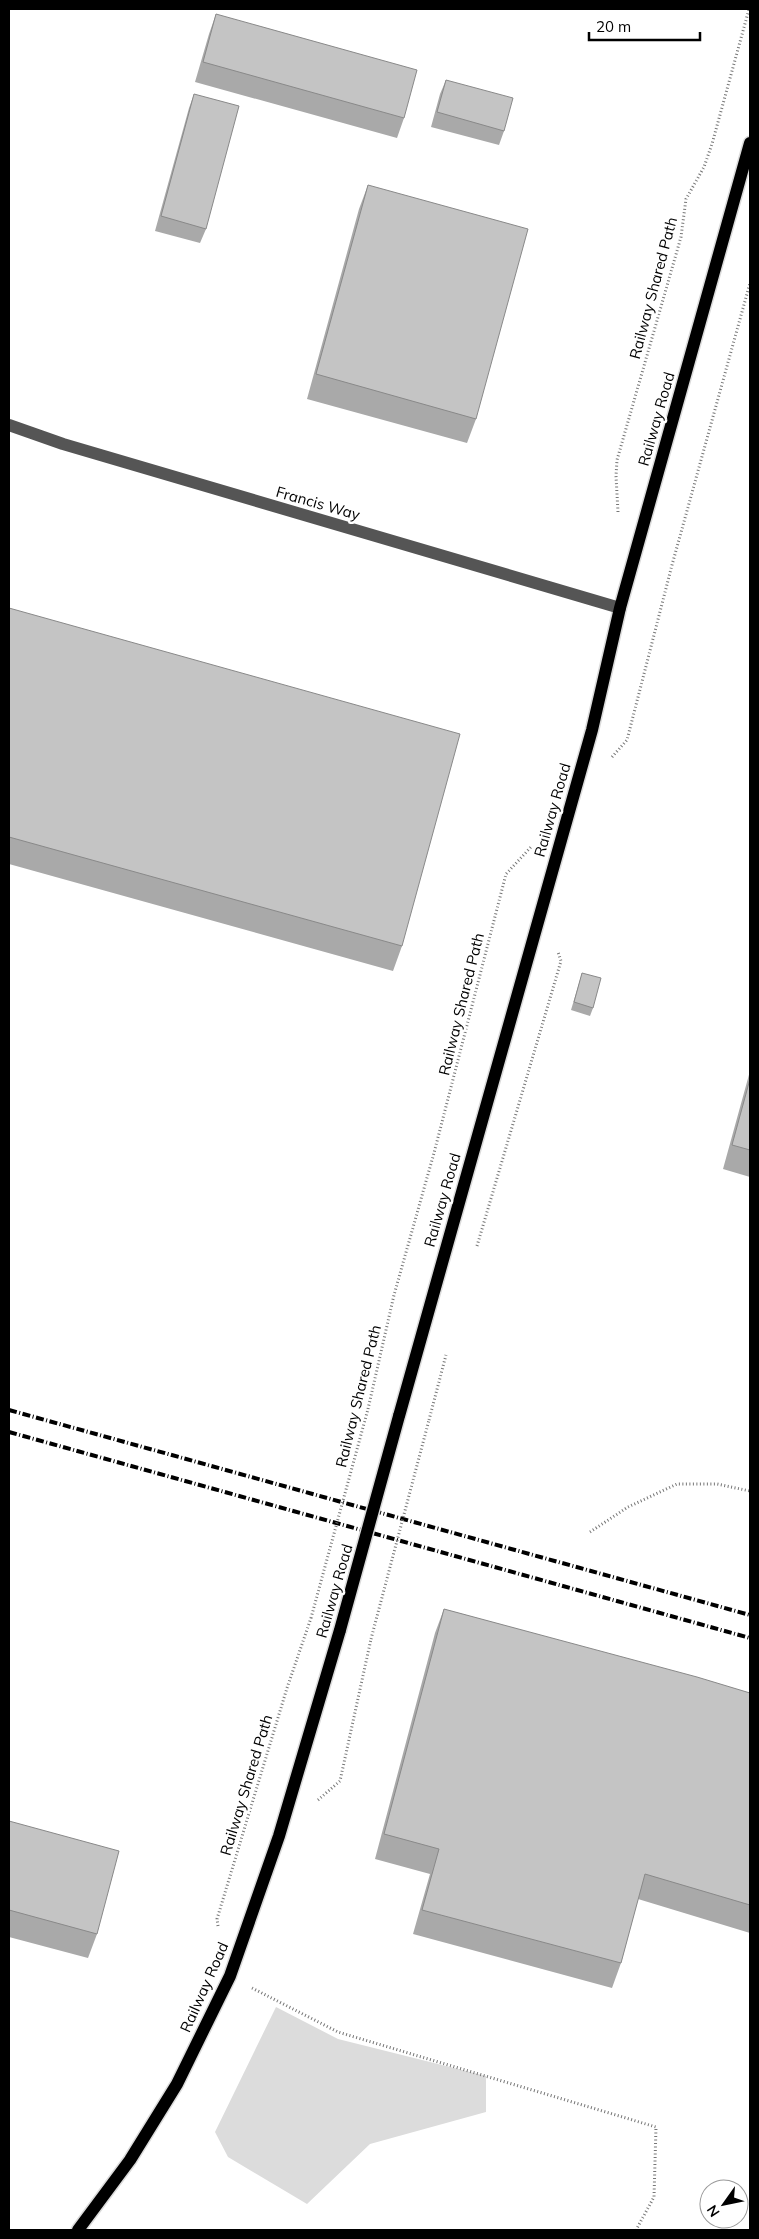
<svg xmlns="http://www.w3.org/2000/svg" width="759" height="2239" viewBox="0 0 759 2239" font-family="Mulish,sans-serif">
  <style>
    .green { fill: #dcdcdc }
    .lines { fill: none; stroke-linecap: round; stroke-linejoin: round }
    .major-casing { stroke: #dbdbdb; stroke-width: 15 }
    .path { stroke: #777; stroke-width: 3; stroke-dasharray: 1 2.5; stroke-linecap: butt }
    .minor { stroke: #555; stroke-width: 12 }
    .major { stroke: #000; stroke-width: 12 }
    .rail { stroke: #000; stroke-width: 4; stroke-dasharray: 8 2.5 1 2.5; stroke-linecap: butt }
    .major-bridge-casing { stroke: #dbdbdb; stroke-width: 15; stroke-linecap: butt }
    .path-bridge { stroke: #777; stroke-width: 3; stroke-dasharray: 1 2.5; stroke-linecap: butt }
    .major-bridge { stroke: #000; stroke-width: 12 }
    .wall { fill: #a9a9a9 }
    .building { fill: #c4c4c4; stroke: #898989 }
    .labels { text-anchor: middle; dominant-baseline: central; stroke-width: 5; stroke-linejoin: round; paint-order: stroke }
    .street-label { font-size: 15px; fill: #000; stroke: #fff }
  </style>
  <rect width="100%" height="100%" fill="#fff"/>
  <!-- green -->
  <path class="green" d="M 276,2007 L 338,2039 L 486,2076 L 486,2112 L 370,2144 L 307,2204 L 228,2157 L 215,2132 Z"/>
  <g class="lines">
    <!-- major casing -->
    <g class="major-casing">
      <path id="major" d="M 399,1416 L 592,730 L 620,608 L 750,143
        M 78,2230 L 130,2160 L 177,2084 L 230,1976 L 279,1836 L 340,1630"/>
    </g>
    <!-- path -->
    <path class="path" d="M 618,512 L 616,476 L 617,460 L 681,237 L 686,199 L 704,167 L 712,144 L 749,9
      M 612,757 L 627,740 L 672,565 L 750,283
      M 477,1246 L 561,961 L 558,952
      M 368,1409 L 394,1295 L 434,1153 L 506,874 L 531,847
      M 429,1420 L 446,1355
      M 590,1532 L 628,1507 L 677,1484 L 717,1484 L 750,1491
      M 318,1800 L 340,1781 L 371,1639
      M 218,1926 L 217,1919 L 287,1688 L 311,1618
      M 252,1988 L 338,2032 L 656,2127 L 654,2197 L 636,2230"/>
    <!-- minor -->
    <path class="minor" d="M 9,425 L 63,444 L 620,608"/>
    <!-- major -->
    <use href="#major" class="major"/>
    <!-- rail -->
    <path class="rail" d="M 9,1410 L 750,1615
      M 9,1432 L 750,1638"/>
    <!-- major-bridge casing -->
    <g class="major-bridge-casing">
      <path id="major-bridge" d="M 340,1630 L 399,1416"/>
    </g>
    <!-- path-bridge -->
    <path class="path-bridge" d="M 311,1618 L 368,1409
      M 371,1639 L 429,1420"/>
    <!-- major-bridge -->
    <use href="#major-bridge" class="major-bridge"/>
  </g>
  <!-- wall -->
  <path class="wall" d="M 216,14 L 404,118 L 397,138 L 195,82 L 209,34 Z
    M 446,80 L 504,131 L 499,145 L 431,127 L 440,94 Z
    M 194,94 L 206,229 L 200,243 L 155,231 L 189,108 Z
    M 368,185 L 476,419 L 467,443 L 307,399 L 359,209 Z
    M 9,608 L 402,946 L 393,971 L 9,864 Z
    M 582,973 L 593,1008 L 590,1016 L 571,1010 Z
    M 750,1071 L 750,1177 L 723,1169 Z
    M 444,1609 L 750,1693 L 750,1933 L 638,1899 L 621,1963 L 612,1988 L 413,1934 L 430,1874 L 375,1859 L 435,1633 Z
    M 9,1821 L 97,1934 L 88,1958 L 9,1937 Z"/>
  <!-- building -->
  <path class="building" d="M 216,14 L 417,70 L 404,118 L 203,62 Z
    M 446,80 L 513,98 L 504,131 L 437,112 Z
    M 194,94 L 239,106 L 206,229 L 161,216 Z
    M 368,185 L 528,229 L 476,419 L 316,374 Z
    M 9,608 L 460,734 L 402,946 L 9,837 Z
    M 582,973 L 601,978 L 593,1008 L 574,1002 Z
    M 750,1079 L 750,1150 L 732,1145 Z
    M 444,1609 L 697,1677 L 750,1693 L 750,1905 L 645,1874 L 621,1963 L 422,1910 L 439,1849 L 384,1834 Z
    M 9,1821 L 119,1851 L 97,1934 L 9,1910 Z"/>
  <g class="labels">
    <!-- street labels -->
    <g class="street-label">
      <text transform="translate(653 288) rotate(-75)">Railway Shared Path</text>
      <text transform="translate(656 419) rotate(-74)">Railway Road</text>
      <text transform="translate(318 503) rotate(16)">Francis Way</text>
      <text transform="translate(552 810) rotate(-74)">Railway Road</text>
      <text transform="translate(461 1004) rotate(-76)">Railway Shared Path</text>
      <text transform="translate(442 1200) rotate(-74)">Railway Road</text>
      <text transform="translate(358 1396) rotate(-76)">Railway Shared Path</text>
      <text transform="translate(334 1591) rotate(-74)">Railway Road</text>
      <text transform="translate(246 1785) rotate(-73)">Railway Shared Path</text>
      <text transform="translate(204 1987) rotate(-66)">Railway Road</text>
    </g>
  </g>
  <!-- border -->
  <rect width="759" height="2239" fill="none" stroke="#000000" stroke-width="20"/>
  <!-- north arrow -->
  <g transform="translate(724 2204) rotate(237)"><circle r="24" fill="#ffffff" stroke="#999999"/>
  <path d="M0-4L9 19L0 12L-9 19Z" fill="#000000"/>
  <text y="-8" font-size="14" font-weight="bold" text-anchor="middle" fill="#000000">N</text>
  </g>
  <!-- scale -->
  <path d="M589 32v8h111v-8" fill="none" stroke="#000000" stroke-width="2.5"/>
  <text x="596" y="32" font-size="15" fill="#000000" stroke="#ffffff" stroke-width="4" paint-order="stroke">20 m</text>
</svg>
